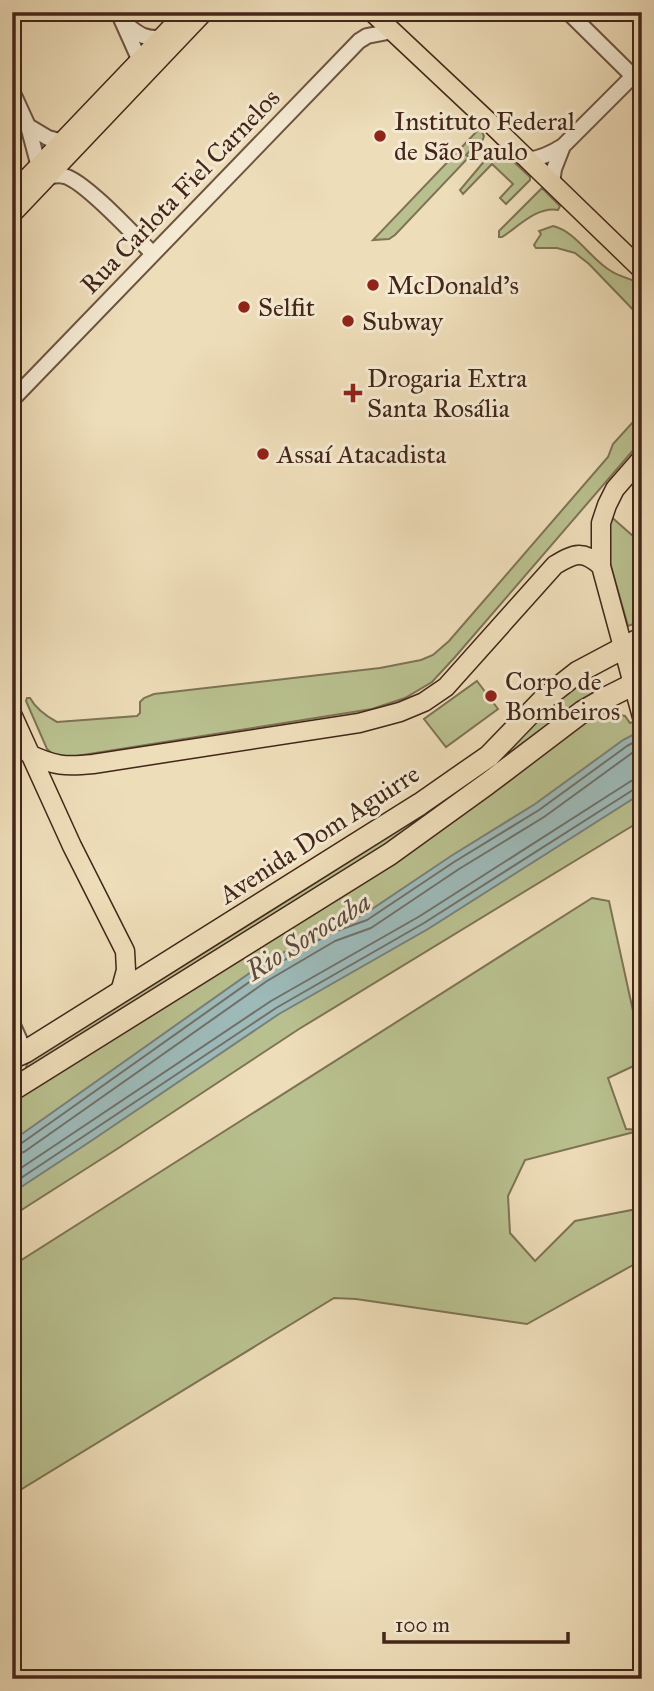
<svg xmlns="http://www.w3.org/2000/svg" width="654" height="1691" viewBox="0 0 654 1691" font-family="'IM FELL Great Primer',serif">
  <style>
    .green { fill: #b9c08f; stroke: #7e7354; stroke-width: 2 }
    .water { fill: #9dbab9; stroke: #797f79; stroke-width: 2 }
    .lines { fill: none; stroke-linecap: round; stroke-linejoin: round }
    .shore { stroke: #707069; stroke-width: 2 }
    .minor-casing { stroke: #6e5441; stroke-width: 18 }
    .major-casing { stroke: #432619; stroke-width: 21 }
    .highway-casing { stroke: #432619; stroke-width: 24 }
    .minor { stroke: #f4e9d2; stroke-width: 14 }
    .major { stroke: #eeddb9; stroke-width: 18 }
    .highway { stroke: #eeddb9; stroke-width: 21 }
    .poi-dot { fill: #8f2418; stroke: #f4e9d2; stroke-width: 2.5 }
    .labels { text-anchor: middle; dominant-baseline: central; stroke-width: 6; stroke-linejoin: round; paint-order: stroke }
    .poi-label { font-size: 26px; fill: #432619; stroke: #f4e9d2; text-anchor: start }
    .street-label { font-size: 26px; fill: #432619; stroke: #f4e9d2 }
    .water-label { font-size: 28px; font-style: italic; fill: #5a4b41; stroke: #f4e9d2 }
  </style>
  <rect width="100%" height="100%" fill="#eeddb9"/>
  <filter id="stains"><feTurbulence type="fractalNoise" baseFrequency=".00286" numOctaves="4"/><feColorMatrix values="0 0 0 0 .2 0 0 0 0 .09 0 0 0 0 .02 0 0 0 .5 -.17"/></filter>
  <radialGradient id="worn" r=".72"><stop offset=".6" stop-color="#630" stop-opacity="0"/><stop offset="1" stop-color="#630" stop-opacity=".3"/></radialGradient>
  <!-- green -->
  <path class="green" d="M 480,128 L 484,136 L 482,142 L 475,150 L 472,149 L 466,155 L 469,157 L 395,235 L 389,239 L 373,240 Z
    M 497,146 L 530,177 L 530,180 L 506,204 L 500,198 L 513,184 L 492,164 L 463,194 L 460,190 Z
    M 542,188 L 560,206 L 558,210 C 537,206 518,227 502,237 L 499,237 L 499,231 Z
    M 553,226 C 577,232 590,259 611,271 C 621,278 633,278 642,286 L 642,319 L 589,264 L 575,253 L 557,248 L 536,248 L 534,245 L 541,234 L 539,231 Z
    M 642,412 L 642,440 L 455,657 L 432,682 L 405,698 L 372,709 L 70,757 L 55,756 L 47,749 L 26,701 L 27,698 L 30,698 C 36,709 46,716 57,722 L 137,716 L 140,713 L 140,702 L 144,698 L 154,694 L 380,668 L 421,660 L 433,655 L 449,641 L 608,457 L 613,444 Z
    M 608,514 L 642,544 L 642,621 L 628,626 L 608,556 Z
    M 594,673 L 602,688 L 601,690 L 374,856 L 27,1070 L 26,1067 L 31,1055 L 535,720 L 563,695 Z
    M 477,681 L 498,709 L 446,747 L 424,719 Z
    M 605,711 L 625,716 L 630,723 L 642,719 L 642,820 L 299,1029 L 117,1149 L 12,1216 L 12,1097 L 597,713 Z
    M 592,898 L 609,901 L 642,1052 L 642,1062 L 608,1078 L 626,1129 L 642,1130 L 525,1160 L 508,1196 L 510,1233 L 535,1261 L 575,1221 L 642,1208 L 642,1260 L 527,1324 L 356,1299 L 334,1298 L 12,1495 L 12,1266 Z"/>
  <!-- water -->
  <path class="water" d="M 642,730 L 642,793 L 428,929 L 279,1014 L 88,1143 L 12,1193 L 12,1141 L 258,967 L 328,927 L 363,915 L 451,856 L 535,804 L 623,740 Z"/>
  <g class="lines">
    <!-- shore -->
    <path class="shore" d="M 12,1146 L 19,1145 L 262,973 L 331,933 L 367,920 L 454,862 L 539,810 L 627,746 L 642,738
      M 12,1155 L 24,1152 L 267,981 L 335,941 L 371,928 L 459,869 L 544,817 L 632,753 L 642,748
      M 12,1174 L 271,1001 L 420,916 L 631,781 L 642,778
      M 12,1184 L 276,1008 L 424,923 L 636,788 L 642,787"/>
    <!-- minor casing -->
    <g class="minor-casing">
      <path id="minor" d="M 118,12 L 140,61
        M 568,12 L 642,85
        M 123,22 C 138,33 142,39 161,38
        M 12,91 L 28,126 L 39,167
        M 28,126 L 48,138 L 63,142
        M 528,160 C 542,158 552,153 563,146 L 642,67
        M 47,177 C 53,176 58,174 64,176 C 84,180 136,237 153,254
        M 552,183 L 554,169 L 563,146
        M 12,400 L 359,41 L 367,36 L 393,31
        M 12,1023 L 25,1052"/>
    </g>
    <!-- major casing -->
    <g class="major-casing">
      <path id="major" d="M 372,12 L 489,122 L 642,270
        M 12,194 L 186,12
        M 12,214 L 204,12
        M 642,458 L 615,489 L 607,505 L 601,523 L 601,566 L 642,717
        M 12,714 L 72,846 L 125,951 L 126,970 L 120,992
        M 29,754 C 55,766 65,767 93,764 L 359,723 L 400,712 L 424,702 L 446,687 L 555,565 C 575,553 583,550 601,566"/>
    </g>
    <!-- highway casing -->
    <g class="highway-casing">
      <path id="highway" d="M 12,1058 L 25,1052 L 420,804 L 489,756 L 545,698 L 578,672 L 642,638
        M 12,1090 L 390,854 L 487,784 L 582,712 L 608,697 L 642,680"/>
    </g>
    <!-- minor -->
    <use href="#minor" class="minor"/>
    <!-- major -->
    <use href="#major" class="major"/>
    <!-- highway -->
    <use href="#highway" class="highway"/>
  </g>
  <!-- markers -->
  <g class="poi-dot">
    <circle cx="380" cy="136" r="7"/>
    <circle cx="373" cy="285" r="7"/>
    <circle cx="244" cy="307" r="7"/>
    <circle cx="348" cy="321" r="7"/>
    <path d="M349.5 382.5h7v7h7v7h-7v7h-7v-7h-7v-7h7z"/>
    <circle cx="263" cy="454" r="7"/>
    <circle cx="491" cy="696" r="7"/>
  </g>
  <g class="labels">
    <!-- poi labels -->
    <g class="poi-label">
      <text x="394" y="121">Instituto Federal<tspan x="394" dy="30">de São Paulo</tspan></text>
      <text x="387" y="285">McDonald's</text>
      <text x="258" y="307">Selfit</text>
      <text x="362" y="321">Subway</text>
      <text x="367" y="378">Drogaria Extra<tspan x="367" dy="30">Santa Rosália</tspan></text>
      <text x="277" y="454">Assaí Atacadista</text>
      <text x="505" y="681">Corpo de<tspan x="505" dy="30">Bombeiros</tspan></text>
    </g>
    <!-- street labels -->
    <g class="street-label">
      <text transform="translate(180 191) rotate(-46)">Rua Carlota Fiel Carnelos</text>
      <text transform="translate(319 834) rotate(-33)">Avenida Dom Aguirre</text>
    </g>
    <!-- water labels -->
    <g class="water-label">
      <text transform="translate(308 936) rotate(-32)">Rio Sorocaba</text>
    </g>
  </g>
  <!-- margin -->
  <rect width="654" height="1691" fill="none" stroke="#eeddb9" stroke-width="42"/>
  <rect x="14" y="14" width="626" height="1663" fill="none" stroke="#432619" stroke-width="3.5"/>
  <rect x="21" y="21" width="612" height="1649" fill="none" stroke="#432619" stroke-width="2"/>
  <!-- scale -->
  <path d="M384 1632v10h184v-10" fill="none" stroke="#432619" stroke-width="3.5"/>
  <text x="395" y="1632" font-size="21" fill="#432619" stroke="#f4e9d2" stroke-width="5" paint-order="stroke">100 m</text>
  <rect width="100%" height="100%" filter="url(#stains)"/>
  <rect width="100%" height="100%" fill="url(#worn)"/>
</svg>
